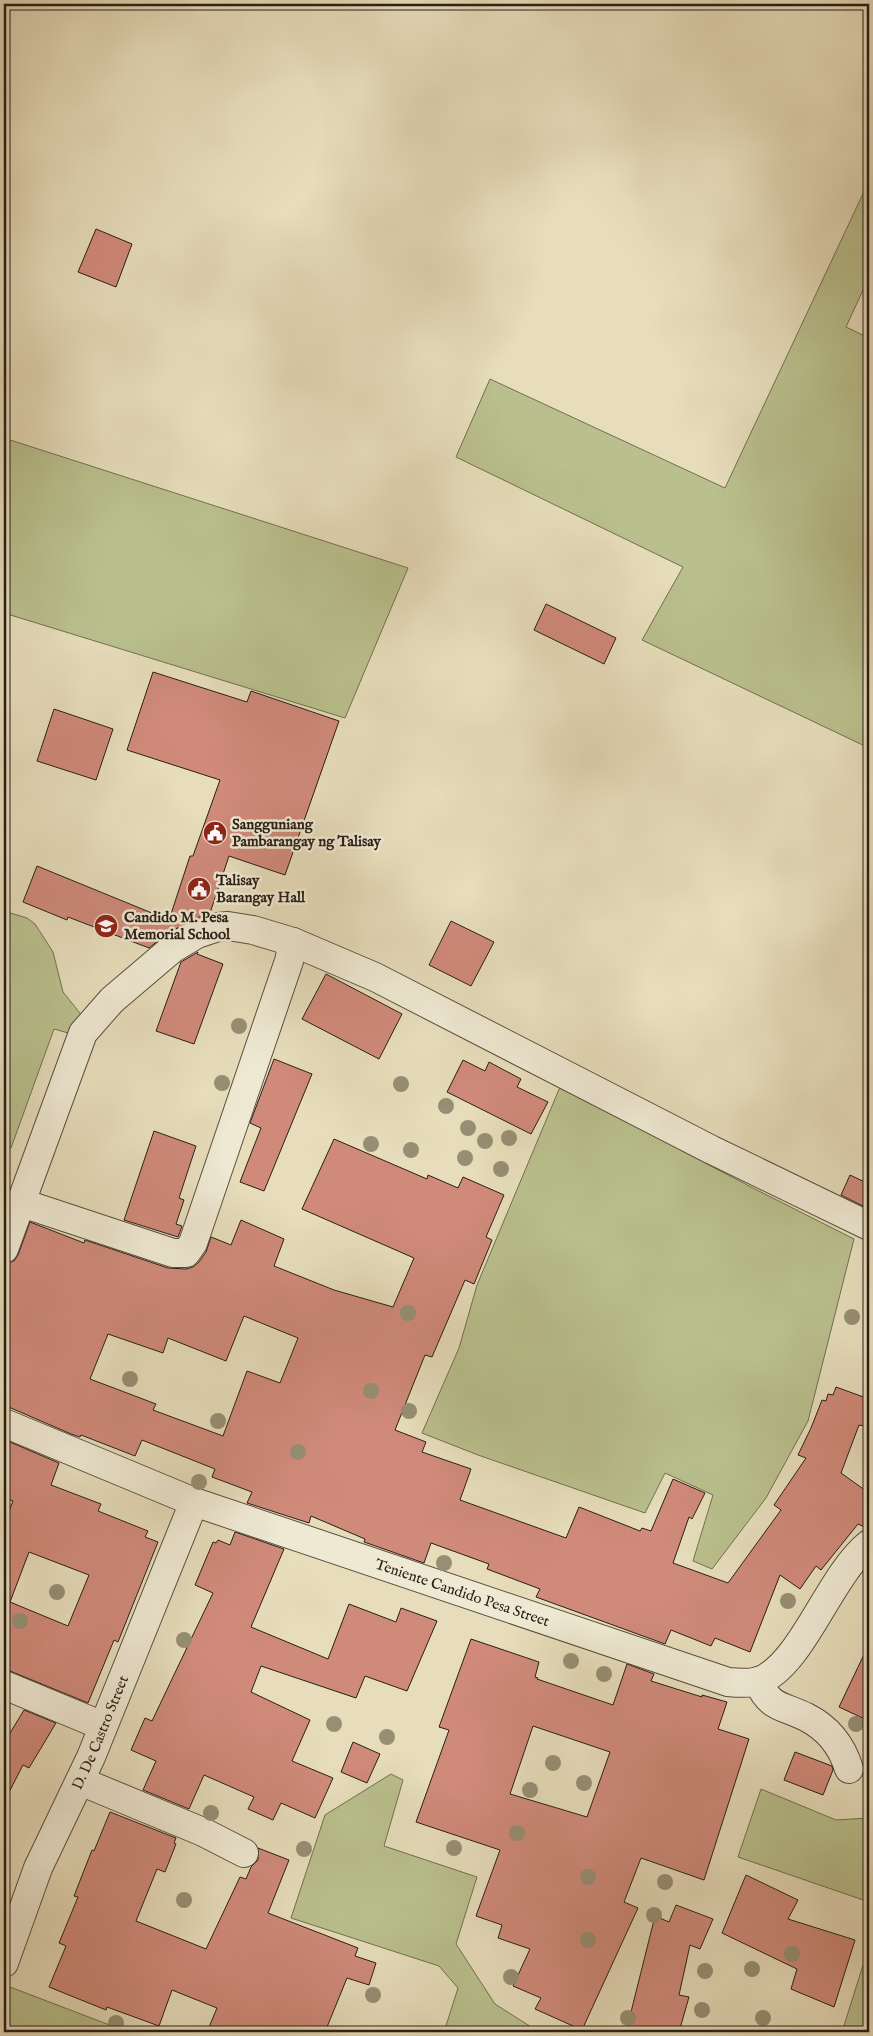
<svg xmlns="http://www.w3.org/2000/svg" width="873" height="2036" viewBox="0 0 873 2036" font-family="'IM FELL English',serif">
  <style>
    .green { fill: #b9c08d; stroke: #706f52 }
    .building { fill: #d08a7a; stroke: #281e17; fill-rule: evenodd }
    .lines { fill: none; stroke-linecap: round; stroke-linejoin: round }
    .minor-casing { stroke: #584e40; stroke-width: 30 }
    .minor { stroke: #efe9d3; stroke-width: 28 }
    .tree { fill: #968f74 }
    .labels { text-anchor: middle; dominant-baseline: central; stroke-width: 5; stroke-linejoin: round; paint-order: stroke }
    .poi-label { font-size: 15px; font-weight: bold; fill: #281e17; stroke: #efe9d3; text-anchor: start }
    .street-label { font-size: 15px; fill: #281e17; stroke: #efe9d3 }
  </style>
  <rect width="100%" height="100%" fill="#e7ddbb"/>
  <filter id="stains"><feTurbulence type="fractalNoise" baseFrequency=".004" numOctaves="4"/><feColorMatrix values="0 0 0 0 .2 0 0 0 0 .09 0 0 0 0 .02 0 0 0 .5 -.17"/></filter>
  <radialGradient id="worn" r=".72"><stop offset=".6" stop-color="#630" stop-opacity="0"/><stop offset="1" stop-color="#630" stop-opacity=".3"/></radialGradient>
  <!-- green -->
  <path class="green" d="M 868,183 L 869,277 L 846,327 L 869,338 L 869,748 L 642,640 L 683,567 L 456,457 L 490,379 L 725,488 Z
    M 4,438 L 408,568 L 345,718 L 4,613 Z
    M 7,912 L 27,918 L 35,924 L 53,952 L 63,992 L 83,1017 L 75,1035 L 54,1029 L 11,1148 L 4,1146 L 4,913 Z
    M 560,1087 L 751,1187 L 854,1239 L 808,1421 L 766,1498 L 712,1569 L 693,1561 L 713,1495 L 665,1473 L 645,1513 L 478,1455 L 422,1433 L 459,1348 L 477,1285 Z
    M 391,1774 L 403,1780 L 384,1846 L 477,1877 L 456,1944 L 495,2004 L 536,2030 L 532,2032 L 444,2032 L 458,1988 L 439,1966 L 291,1918 L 325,1815 Z
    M 761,1789 L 836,1820 L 869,1818 L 869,1902 L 738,1857 Z
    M 869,1946 L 869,2032 L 842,2032 Z
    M 10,1987 L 128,2032 L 4,2032 L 4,2005 Z"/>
  <!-- building -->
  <path class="building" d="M 96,229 L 132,244 L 116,287 L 78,272 Z
    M 546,604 L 616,638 L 604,664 L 534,630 Z
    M 153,672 L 247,702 L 251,691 L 339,721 L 285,875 L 229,856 L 210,913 L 189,921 L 164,936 L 149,948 L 68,917 L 67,920 L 23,902 L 37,866 L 169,920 L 190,856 L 193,856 L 220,780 L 127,750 Z
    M 54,709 L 113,729 L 96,780 L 37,761 Z
    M 451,921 L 494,942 L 471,986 L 429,965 Z
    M 198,952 L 197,954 L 223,964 L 194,1044 L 156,1031 L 181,962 Z
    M 326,974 L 402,1014 L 379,1059 L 302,1019 Z
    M 274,1059 L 312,1074 L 264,1191 L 240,1182 L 261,1128 L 250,1123 Z
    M 463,1060 L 485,1071 L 489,1062 L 521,1079 L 517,1087 L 548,1102 L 531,1134 L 447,1092 Z
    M 154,1131 L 196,1146 L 179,1198 L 184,1200 L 176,1224 L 182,1226 L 178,1237 L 124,1220 Z
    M 334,1139 L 427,1179 L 428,1175 L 458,1188 L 463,1177 L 504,1195 L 486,1237 L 492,1240 L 474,1284 L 465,1280 L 432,1357 L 425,1355 L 395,1430 L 426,1442 L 422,1452 L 471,1469 L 460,1500 L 566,1538 L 579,1507 L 640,1531 L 642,1528 L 651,1531 L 673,1479 L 705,1493 L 692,1519 L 689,1517 L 673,1563 L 728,1583 L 781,1510 L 774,1505 L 806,1458 L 798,1455 L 811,1428 L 822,1400 L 826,1401 L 828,1394 L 833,1395 L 836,1387 L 869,1399 L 869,1412 L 864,1426 L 859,1425 L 841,1473 L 869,1493 L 869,1529 L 858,1524 L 821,1570 L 816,1566 L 800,1589 L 780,1575 L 750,1652 L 715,1638 L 711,1646 L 671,1630 L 665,1644 L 536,1597 L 540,1589 L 487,1569 L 489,1564 L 431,1543 L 424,1563 L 364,1542 L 365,1539 L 311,1516 L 309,1523 L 247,1503 L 252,1492 L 212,1477 L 215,1469 L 142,1440 L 135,1456 L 81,1435 L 80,1437 L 71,1434 L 4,1405 L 4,1264 L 14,1261 L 18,1255 L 30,1222 L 84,1243 L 85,1240 L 168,1268 L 186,1269 L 193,1267 L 199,1262 L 206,1252 L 211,1237 L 231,1245 L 241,1220 L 284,1239 L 274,1266 L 334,1290 L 393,1307 L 414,1258 L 302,1209 ZM 244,1316 L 298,1338 L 280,1383 L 247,1371 L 223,1436 L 153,1410 L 156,1404 L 90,1379 L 108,1334 L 163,1353 L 168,1338 L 226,1361 Z
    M 850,1175 L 869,1184 L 869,1209 L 841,1195 Z
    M 10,1442 L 59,1463 L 51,1485 L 101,1504 L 98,1511 L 148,1531 L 145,1537 L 158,1542 L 118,1642 L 114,1640 L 88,1703 L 10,1671 L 4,1670 L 4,1523 L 13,1501 L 4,1497 L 4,1458 ZM 29,1552 L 89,1575 L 68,1626 L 10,1602 Z
    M 235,1532 L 284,1549 L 251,1627 L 328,1659 L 349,1604 L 396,1622 L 401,1608 L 437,1621 L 407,1691 L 365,1676 L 356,1698 L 261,1666 L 251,1692 L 310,1720 L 292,1761 L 333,1778 L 315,1818 L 281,1803 L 273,1820 L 248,1809 L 254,1797 L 204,1775 L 189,1809 L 143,1790 L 156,1761 L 131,1750 L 145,1718 L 152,1721 L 213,1593 L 195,1585 L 213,1542 L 216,1543 L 218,1540 L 230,1545 Z
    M 471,1639 L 539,1662 L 535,1677 L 538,1678 L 537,1679 L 613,1705 L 627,1664 L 654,1674 L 651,1681 L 702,1697 L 702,1695 L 727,1702 L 718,1729 L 749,1739 L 704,1880 L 641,1858 L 624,1902 L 638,1908 L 582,2030 L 535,2009 L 541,1998 L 513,1986 L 530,1949 L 498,1938 L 502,1925 L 476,1916 L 500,1850 L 416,1822 L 449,1730 L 439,1727 ZM 533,1726 L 610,1752 L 587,1817 L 510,1794 Z
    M 869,1644 L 869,1721 L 839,1707 Z
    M 24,1710 L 56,1723 L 29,1768 L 23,1765 L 4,1802 L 4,1743 Z
    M 353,1742 L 380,1754 L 367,1783 L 341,1772 Z
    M 795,1752 L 832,1766 L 833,1770 L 823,1795 L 784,1780 Z
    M 110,1812 L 176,1838 L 174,1843 L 176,1844 L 165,1872 L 157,1869 L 136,1921 L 206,1949 L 240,1877 L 246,1879 L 251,1867 L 258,1860 L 258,1848 L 289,1860 L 268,1913 L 358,1948 L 355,1956 L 376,1963 L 369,1985 L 347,1978 L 325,2032 L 207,2032 L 217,2008 L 172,1990 L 159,2026 L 107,2007 L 106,2010 L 49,1987 L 66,1946 L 59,1943 L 78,1897 L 74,1896 L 92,1850 L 94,1851 Z
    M 746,1875 L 798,1900 L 788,1919 L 855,1940 L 834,2007 L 791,1989 L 797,1969 L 722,1933 Z
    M 676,1905 L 713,1919 L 700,1949 L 690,1945 L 679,1995 L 689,1997 L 679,2032 L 626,2032 L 655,1916 L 669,1922 Z"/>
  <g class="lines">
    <!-- minor casing -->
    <g class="minor-casing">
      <g id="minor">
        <path d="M 22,1203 L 173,1253 L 186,1253 L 193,1243 L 289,961 L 293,942"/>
        <path d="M 4,1249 L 83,1033 L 112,1000 L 172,949 L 197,934 L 218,927 L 228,926 L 253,930 L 293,942 L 375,977 L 712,1150 L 869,1226"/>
        <path id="s1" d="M 4,1423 L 194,1502 L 728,1682 C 738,1683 749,1684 759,1681 C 802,1665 829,1576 869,1544"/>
        <path d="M 758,1681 C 770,1709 782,1705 806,1717 C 828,1728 842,1746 849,1769"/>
        <path d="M 4,1685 L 103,1726"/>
        <path d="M 80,1781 L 203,1832 L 244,1853"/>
        <path id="s2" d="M 4,1963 L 38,1868 L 91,1757 L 194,1502"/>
      </g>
    </g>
    <!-- minor -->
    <use href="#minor" class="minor"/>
  </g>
  <!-- trees -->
  <g class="tree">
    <circle cx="239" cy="1026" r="8"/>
    <circle cx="222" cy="1083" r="8"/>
    <circle cx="401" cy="1084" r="8"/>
    <circle cx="446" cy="1106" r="8"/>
    <circle cx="468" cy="1128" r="8"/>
    <circle cx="509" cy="1138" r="8"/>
    <circle cx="485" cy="1141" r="8"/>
    <circle cx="371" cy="1144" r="8"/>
    <circle cx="411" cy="1150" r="8"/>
    <circle cx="465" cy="1158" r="8"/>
    <circle cx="501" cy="1169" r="8"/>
    <circle cx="408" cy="1313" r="8"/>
    <circle cx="852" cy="1317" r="8"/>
    <circle cx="130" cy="1379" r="8"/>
    <circle cx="371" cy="1391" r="8"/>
    <circle cx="409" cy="1411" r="8"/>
    <circle cx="218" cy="1421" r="8"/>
    <circle cx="298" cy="1452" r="8"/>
    <circle cx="199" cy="1482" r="8"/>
    <circle cx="444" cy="1563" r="8"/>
    <circle cx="57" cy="1592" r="8"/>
    <circle cx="788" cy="1601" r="8"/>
    <circle cx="20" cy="1621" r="8"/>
    <circle cx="184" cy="1640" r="8"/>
    <circle cx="571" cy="1661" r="8"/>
    <circle cx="604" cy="1674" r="8"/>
    <circle cx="334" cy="1724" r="8"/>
    <circle cx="856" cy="1724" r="8"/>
    <circle cx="387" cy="1737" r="8"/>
    <circle cx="553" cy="1763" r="8"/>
    <circle cx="584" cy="1783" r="8"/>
    <circle cx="530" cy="1790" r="8"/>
    <circle cx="211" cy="1813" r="8"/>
    <circle cx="517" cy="1833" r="8"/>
    <circle cx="454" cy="1848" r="8"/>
    <circle cx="304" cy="1849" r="8"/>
    <circle cx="588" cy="1877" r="8"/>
    <circle cx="665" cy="1882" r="8"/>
    <circle cx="184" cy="1900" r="8"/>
    <circle cx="654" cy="1915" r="8"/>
    <circle cx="588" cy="1940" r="8"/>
    <circle cx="792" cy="1954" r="8"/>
    <circle cx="752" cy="1969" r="8"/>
    <circle cx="705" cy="1971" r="8"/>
    <circle cx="511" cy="1977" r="8"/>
    <circle cx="373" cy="1995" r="8"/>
    <circle cx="702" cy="2010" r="8"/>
    <circle cx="628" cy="2018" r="8"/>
    <circle cx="763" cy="2018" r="8"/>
    <circle cx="116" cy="2023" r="8"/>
  </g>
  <!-- icons -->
  <defs>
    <g id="civic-disc" transform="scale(1.25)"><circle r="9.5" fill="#8f2418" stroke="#efe9d3"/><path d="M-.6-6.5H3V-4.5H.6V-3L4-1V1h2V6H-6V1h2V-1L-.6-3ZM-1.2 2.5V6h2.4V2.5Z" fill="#fff"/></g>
    <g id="school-disc" transform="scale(1.25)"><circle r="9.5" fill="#8f2418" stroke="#efe9d3"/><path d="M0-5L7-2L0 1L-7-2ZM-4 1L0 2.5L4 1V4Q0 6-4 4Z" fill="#fff"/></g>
  </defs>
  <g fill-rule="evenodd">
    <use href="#civic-disc" x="215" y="833"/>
    <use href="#civic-disc" x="199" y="889"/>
    <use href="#school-disc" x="106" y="926"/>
  </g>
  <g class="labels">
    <!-- poi labels -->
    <g class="poi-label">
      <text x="232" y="824">Sangguniang<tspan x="232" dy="17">Pambarangay ng Talisay</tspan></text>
      <text x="216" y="880">Talisay<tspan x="216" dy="17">Barangay Hall</tspan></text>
      <text x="124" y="917">Candido M. Pesa<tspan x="124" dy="17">Memorial School</tspan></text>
    </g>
    <!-- street labels -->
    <g class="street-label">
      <text stroke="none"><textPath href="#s1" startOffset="489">Teniente Candido Pesa Street</textPath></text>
      <text stroke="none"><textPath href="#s2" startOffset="250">D. De Castro Street</textPath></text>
    </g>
  </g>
  <!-- margin -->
  <rect width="873" height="2036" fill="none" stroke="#e7ddbb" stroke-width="20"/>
  <rect x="5" y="5" width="863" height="2026" fill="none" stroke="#281e17" stroke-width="2.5"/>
  <rect x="10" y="10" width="853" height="2016" fill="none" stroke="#281e17"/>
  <rect width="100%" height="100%" filter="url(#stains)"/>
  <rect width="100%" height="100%" fill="url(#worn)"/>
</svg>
